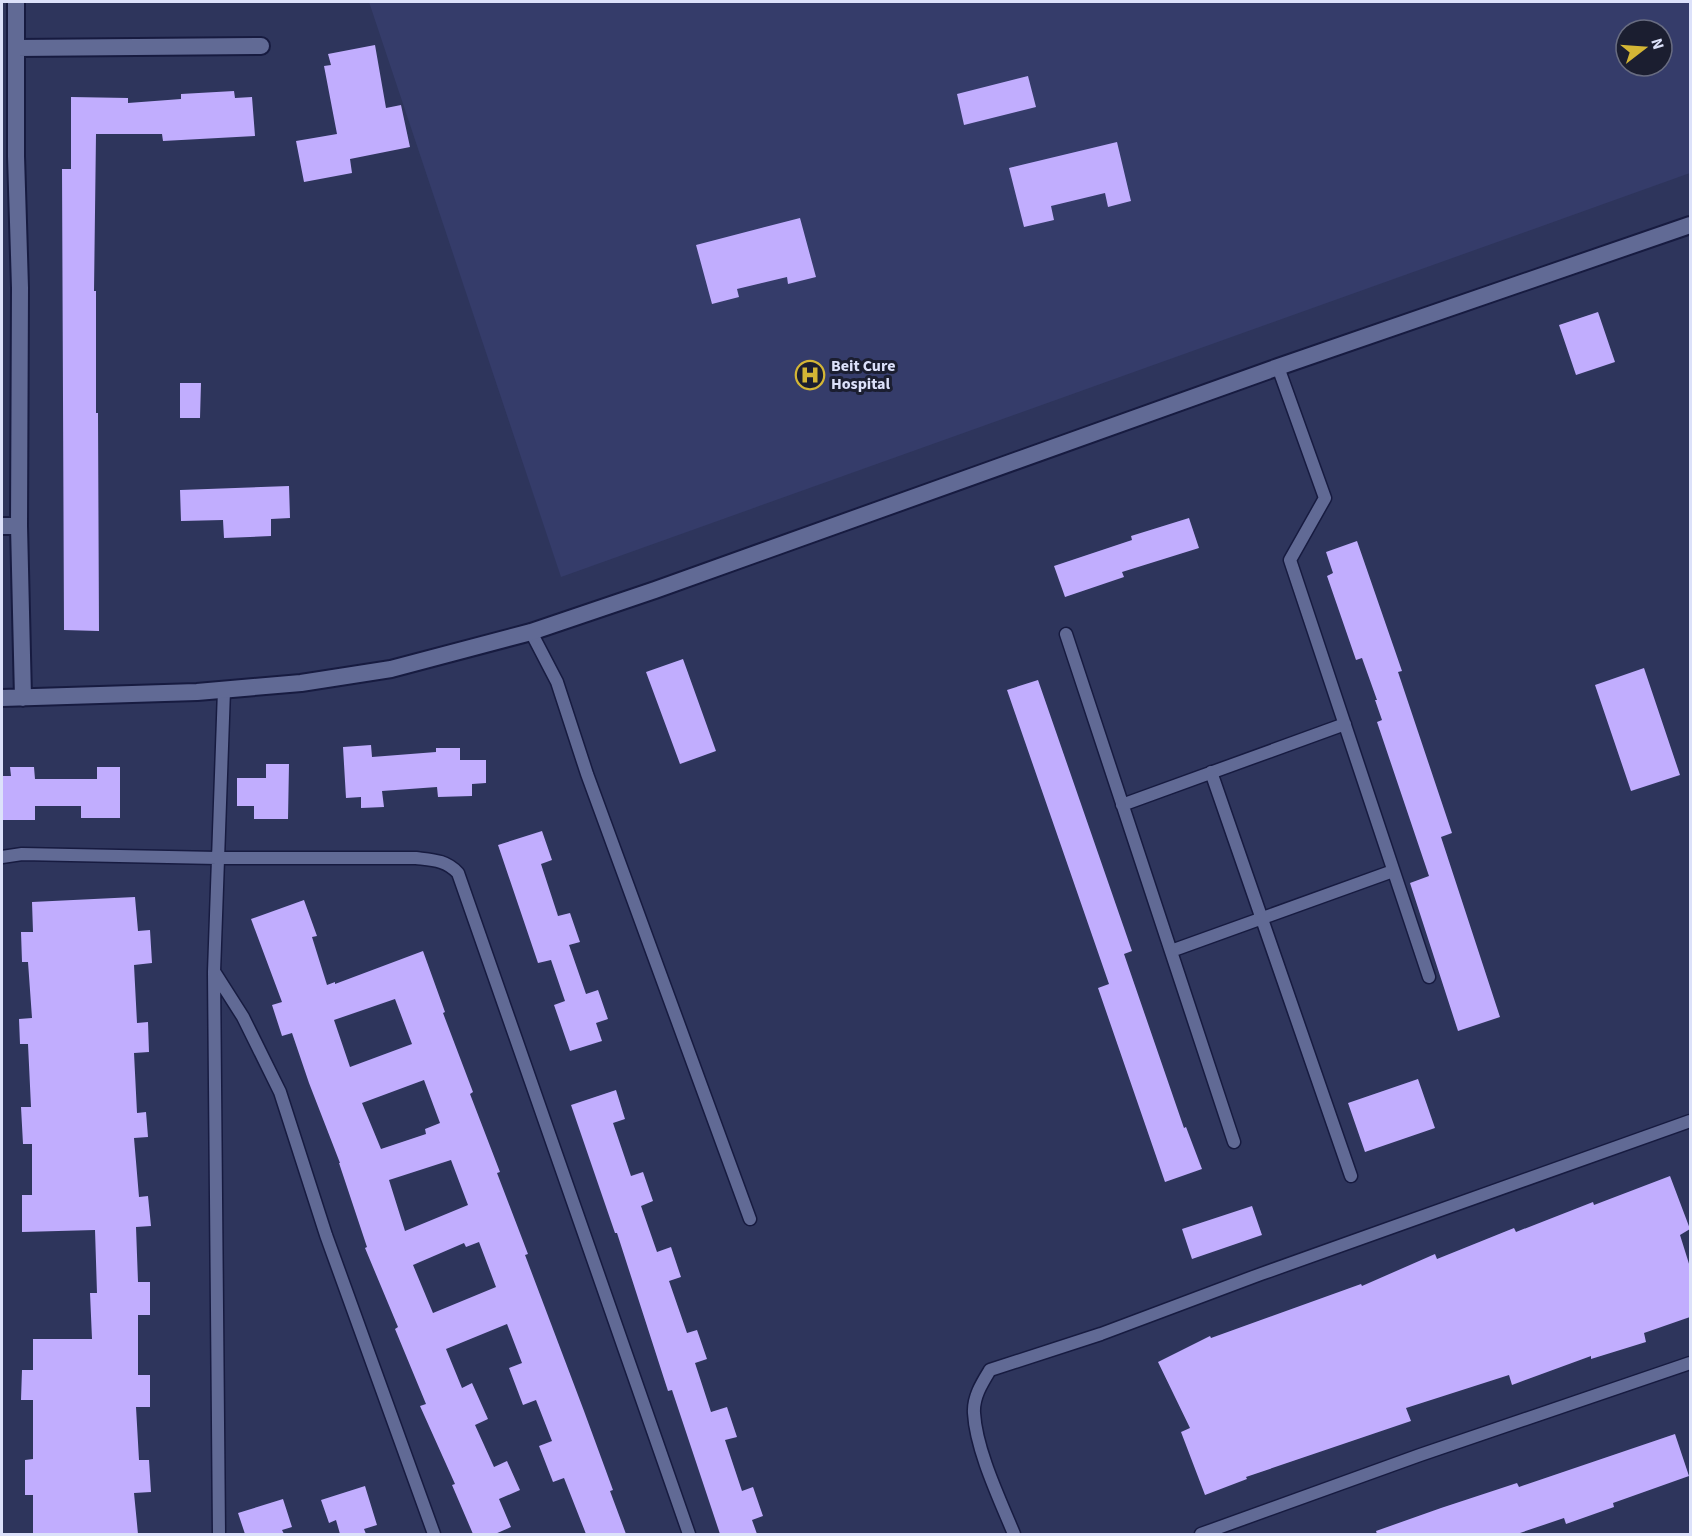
<svg xmlns="http://www.w3.org/2000/svg" width="1692" height="1536" viewBox="0 0 1692 1536" font-family="'Source Sans 3',sans-serif">
  <style>
    .built { fill: #353c6a; fill-rule: evenodd }
    .building { fill: #c1adfe; fill-rule: evenodd }
    .lines { fill: none; stroke-linecap: round; stroke-linejoin: round }
    .service-casing { stroke: #171b40; stroke-width: 15 }
    .minor-casing { stroke: #171b40; stroke-width: 20 }
    .service { stroke: #616a95; stroke-width: 12 }
    .minor { stroke: #616a95; stroke-width: 16 }
    .labels { text-anchor: middle; dominant-baseline: central; stroke-width: 6; stroke-linejoin: round; paint-order: stroke }
    .poi-label { font-size: 16px; font-weight: bold; fill: #dce1fa; stroke: #1b1e30; text-anchor: start }
  </style>
  <rect width="100%" height="100%" fill="#2e355c"/>
  <!-- built -->
  <path class="built" d="M 369,2 L 1690,2 L 1690,173 L 561,577 ZM 1626,30 L 1662,30 L 1662,66 L 1626,66 Z"/>
  <!-- building -->
  <path class="building" d="M 375,45 L 386,108 L 401,105 L 410,147 L 350,159 L 352,173 L 304,182 L 296,141 L 337,134 L 324,66 L 331,65 L 328,54 Z
    M 1028,76 L 1036,107 L 964,125 L 957,94 Z
    M 234,91 L 235,98 L 252,97 L 255,136 L 163,141 L 162,134 L 96,134 L 94,291 L 96,291 L 96,413 L 98,413 L 99,631 L 64,630 L 62,169 L 71,169 L 71,97 L 128,98 L 128,103 L 181,99 L 181,94 Z
    M 1117,142 L 1131,201 L 1108,207 L 1105,193 L 1051,206 L 1054,220 L 1024,227 L 1009,168 Z
    M 800,218 L 816,277 L 788,284 L 787,277 L 737,289 L 739,297 L 712,304 L 696,245 Z
    M 1598,312 L 1615,362 L 1576,375 L 1559,325 Z
    M 180,383 L 201,383 L 200,418 L 180,418 Z
    M 289,486 L 290,518 L 271,519 L 271,536 L 224,538 L 223,520 L 181,521 L 180,490 Z
    M 1189,518 L 1199,548 L 1122,572 L 1124,577 L 1065,597 L 1054,566 L 1132,540 L 1131,536 Z
    M 1357,541 L 1402,671 L 1398,672 L 1452,833 L 1441,837 L 1500,1017 L 1458,1031 L 1410,883 L 1429,876 L 1377,722 L 1382,720 L 1375,700 L 1377,700 L 1362,658 L 1356,660 L 1327,576 L 1333,573 L 1326,552 Z
    M 683,659 L 716,751 L 680,764 L 646,672 Z
    M 1644,668 L 1680,775 L 1631,791 L 1595,685 Z
    M 1038,680 L 1132,951 L 1124,954 L 1184,1128 L 1186,1127 L 1202,1169 L 1165,1182 L 1098,988 L 1109,984 L 1007,690 Z
    M 371,745 L 372,757 L 436,752 L 436,748 L 460,748 L 460,760 L 486,760 L 486,783 L 472,784 L 472,796 L 438,797 L 437,787 L 382,791 L 384,807 L 361,808 L 361,797 L 346,798 L 343,747 Z
    M 266,764 L 289,764 L 288,819 L 254,819 L 254,806 L 237,806 L 237,778 L 266,778 Z
    M 10,767 L 34,767 L 35,779 L 97,779 L 97,767 L 120,767 L 120,818 L 81,818 L 81,806 L 35,806 L 35,820 L 2,820 L 2,776 L 11,776 Z
    M 542,831 L 552,860 L 541,864 L 558,916 L 570,913 L 580,942 L 569,945 L 586,994 L 598,990 L 608,1019 L 596,1023 L 602,1041 L 570,1051 L 554,1005 L 565,1001 L 551,960 L 538,963 L 498,845 Z
    M 135,897 L 138,931 L 150,930 L 152,963 L 134,965 L 137,1023 L 148,1022 L 149,1052 L 134,1053 L 137,1113 L 146,1112 L 148,1137 L 134,1138 L 139,1197 L 148,1196 L 151,1226 L 136,1227 L 138,1282 L 150,1282 L 150,1315 L 138,1315 L 138,1375 L 150,1375 L 150,1407 L 136,1407 L 139,1460 L 149,1460 L 151,1492 L 134,1493 L 138,1534 L 33,1534 L 33,1495 L 25,1495 L 25,1460 L 33,1459 L 33,1400 L 21,1400 L 22,1370 L 33,1370 L 33,1339 L 92,1339 L 90,1293 L 97,1293 L 95,1230 L 22,1232 L 22,1195 L 32,1195 L 32,1144 L 23,1144 L 21,1107 L 31,1107 L 28,1044 L 20,1044 L 19,1019 L 32,1018 L 28,962 L 22,962 L 21,932 L 33,932 L 32,902 Z
    M 304,900 L 317,936 L 312,937 L 327,985 L 335,982 L 335,984 L 423,951 L 445,1012 L 443,1013 L 473,1092 L 470,1094 L 500,1172 L 497,1173 L 528,1254 L 525,1255 L 584,1411 L 613,1490 L 610,1491 L 626,1534 L 586,1534 L 564,1478 L 553,1482 L 539,1446 L 552,1441 L 536,1400 L 523,1405 L 509,1368 L 522,1363 L 507,1324 L 446,1349 L 462,1388 L 472,1383 L 488,1419 L 475,1425 L 494,1467 L 507,1461 L 520,1490 L 499,1499 L 511,1527 L 495,1534 L 473,1534 L 452,1485 L 455,1484 L 420,1406 L 426,1404 L 395,1329 L 398,1327 L 365,1248 L 367,1247 L 339,1163 L 340,1163 L 309,1083 L 292,1033 L 282,1036 L 272,1005 L 282,1002 L 251,919 ZM 395,999 L 412,1044 L 350,1067 L 334,1020 ZM 424,1080 L 440,1123 L 425,1129 L 426,1134 L 381,1149 L 362,1103 ZM 451,1160 L 468,1205 L 405,1231 L 389,1180 ZM 479,1242 L 496,1287 L 433,1313 L 413,1265 L 464,1243 L 466,1247 Z
    M 1418,1079 L 1435,1128 L 1365,1152 L 1348,1103 Z
    M 616,1090 L 625,1119 L 613,1123 L 631,1176 L 643,1172 L 653,1201 L 641,1206 L 657,1252 L 671,1247 L 681,1277 L 669,1281 L 687,1333 L 697,1330 L 707,1359 L 695,1363 L 711,1412 L 727,1407 L 737,1437 L 725,1440 L 742,1491 L 753,1487 L 763,1516 L 752,1520 L 757,1534 L 720,1534 L 672,1390 L 668,1391 L 617,1233 L 615,1233 L 571,1105 Z
    M 1670,1176 L 1690,1229 L 1680,1235 L 1690,1267 L 1690,1317 L 1644,1333 L 1646,1342 L 1591,1359 L 1591,1356 L 1512,1385 L 1509,1375 L 1406,1408 L 1411,1421 L 1246,1477 L 1247,1479 L 1205,1495 L 1181,1432 L 1190,1428 L 1158,1362 L 1210,1336 L 1211,1338 L 1361,1284 L 1362,1286 L 1435,1254 L 1437,1259 L 1514,1228 L 1516,1232 L 1593,1202 L 1594,1205 Z
    M 1252,1206 L 1262,1235 L 1192,1259 L 1182,1229 Z
    M 1675,1434 L 1689,1476 L 1613,1503 L 1614,1507 L 1566,1524 L 1564,1518 L 1517,1534 L 1377,1534 L 1376,1531 L 1441,1508 L 1517,1483 L 1519,1487 Z
    M 365,1486 L 377,1525 L 364,1529 L 366,1534 L 340,1534 L 336,1520 L 329,1523 L 321,1500 Z
    M 283,1499 L 292,1527 L 282,1530 L 284,1534 L 245,1534 L 238,1513 Z"/>
  <g class="lines">
    <!-- service casing -->
    <g class="service-casing">
      <path id="service" d="M 1278,367 L 1325,498 L 1290,560 L 1429,977
        M 531,632 L 557,682 L 587,774 L 750,1219
        M 1066,634 L 1234,1142
        M 1211,772 L 1351,1176
        M 1122,805 L 1345,724
        M 2,857 L 22,854 L 217,858 L 416,858 C 433,860 446,860 458,873 L 689,1534
        M 1171,951 L 1393,871
        M 215,973 L 243,1017 L 280,1092 L 326,1235 L 434,1534
        M 219,1534 L 214,972 L 224,690
        M 1014,1534 C 1000,1500 976,1450 974,1413 C 973,1397 982,1383 990,1370 L 1101,1334 L 1261,1274 L 1690,1121
        M 1201,1534 L 1420,1455 L 1690,1363"/>
    </g>
    <!-- minor casing -->
    <g class="minor-casing">
      <path id="minor" d="M 16,2 L 16,156 L 20,288 L 19,526 L 23,698
        M 16,48 L 261,46
        M 2,526 L 19,526
        M 2,698 L 197,692 L 301,683 L 391,669 L 531,632 L 655,590 L 1278,367 L 1690,225"/>
    </g>
    <!-- service -->
    <use href="#service" class="service"/>
    <!-- minor -->
    <use href="#minor" class="minor"/>
  </g>
  <!-- icons -->
  <defs>
    <g id="hospital-ring" transform="scale(1.5)"><circle r="9.5" fill="#1b1e30" stroke="#d4b635" stroke-width="1.5"/><path d="M-5-5h3v3.5h4V-5h3V5h-3V1.5h-4V5h-3Z" fill="#d4b635"/></g>
  </defs>
  <g fill-rule="evenodd">
    <use href="#hospital-ring" x="810" y="375"/>
  </g>
  <g class="labels">
    <!-- poi labels -->
    <g class="poi-label">
      <text x="831" y="366">Beit Cure<tspan x="831" dy="18">Hospital</tspan></text>
    </g>
  </g>
  <!-- border -->
  <rect width="1692" height="1536" fill="none" stroke="#dce1fa" stroke-width="6"/>
  <!-- north arrow -->
  <g transform="translate(1644 48) rotate(73)"><circle r="28" fill="#1b1e30" stroke="#686c81" stroke-width="1.5"/>
  <path d="M0-4.5L10 22L0 15L-10 22Z" fill="#d4b635"/>
  <text y="-9" font-size="16" font-weight="bold" text-anchor="middle" fill="#dce1fa">N</text>
  </g>
</svg>
